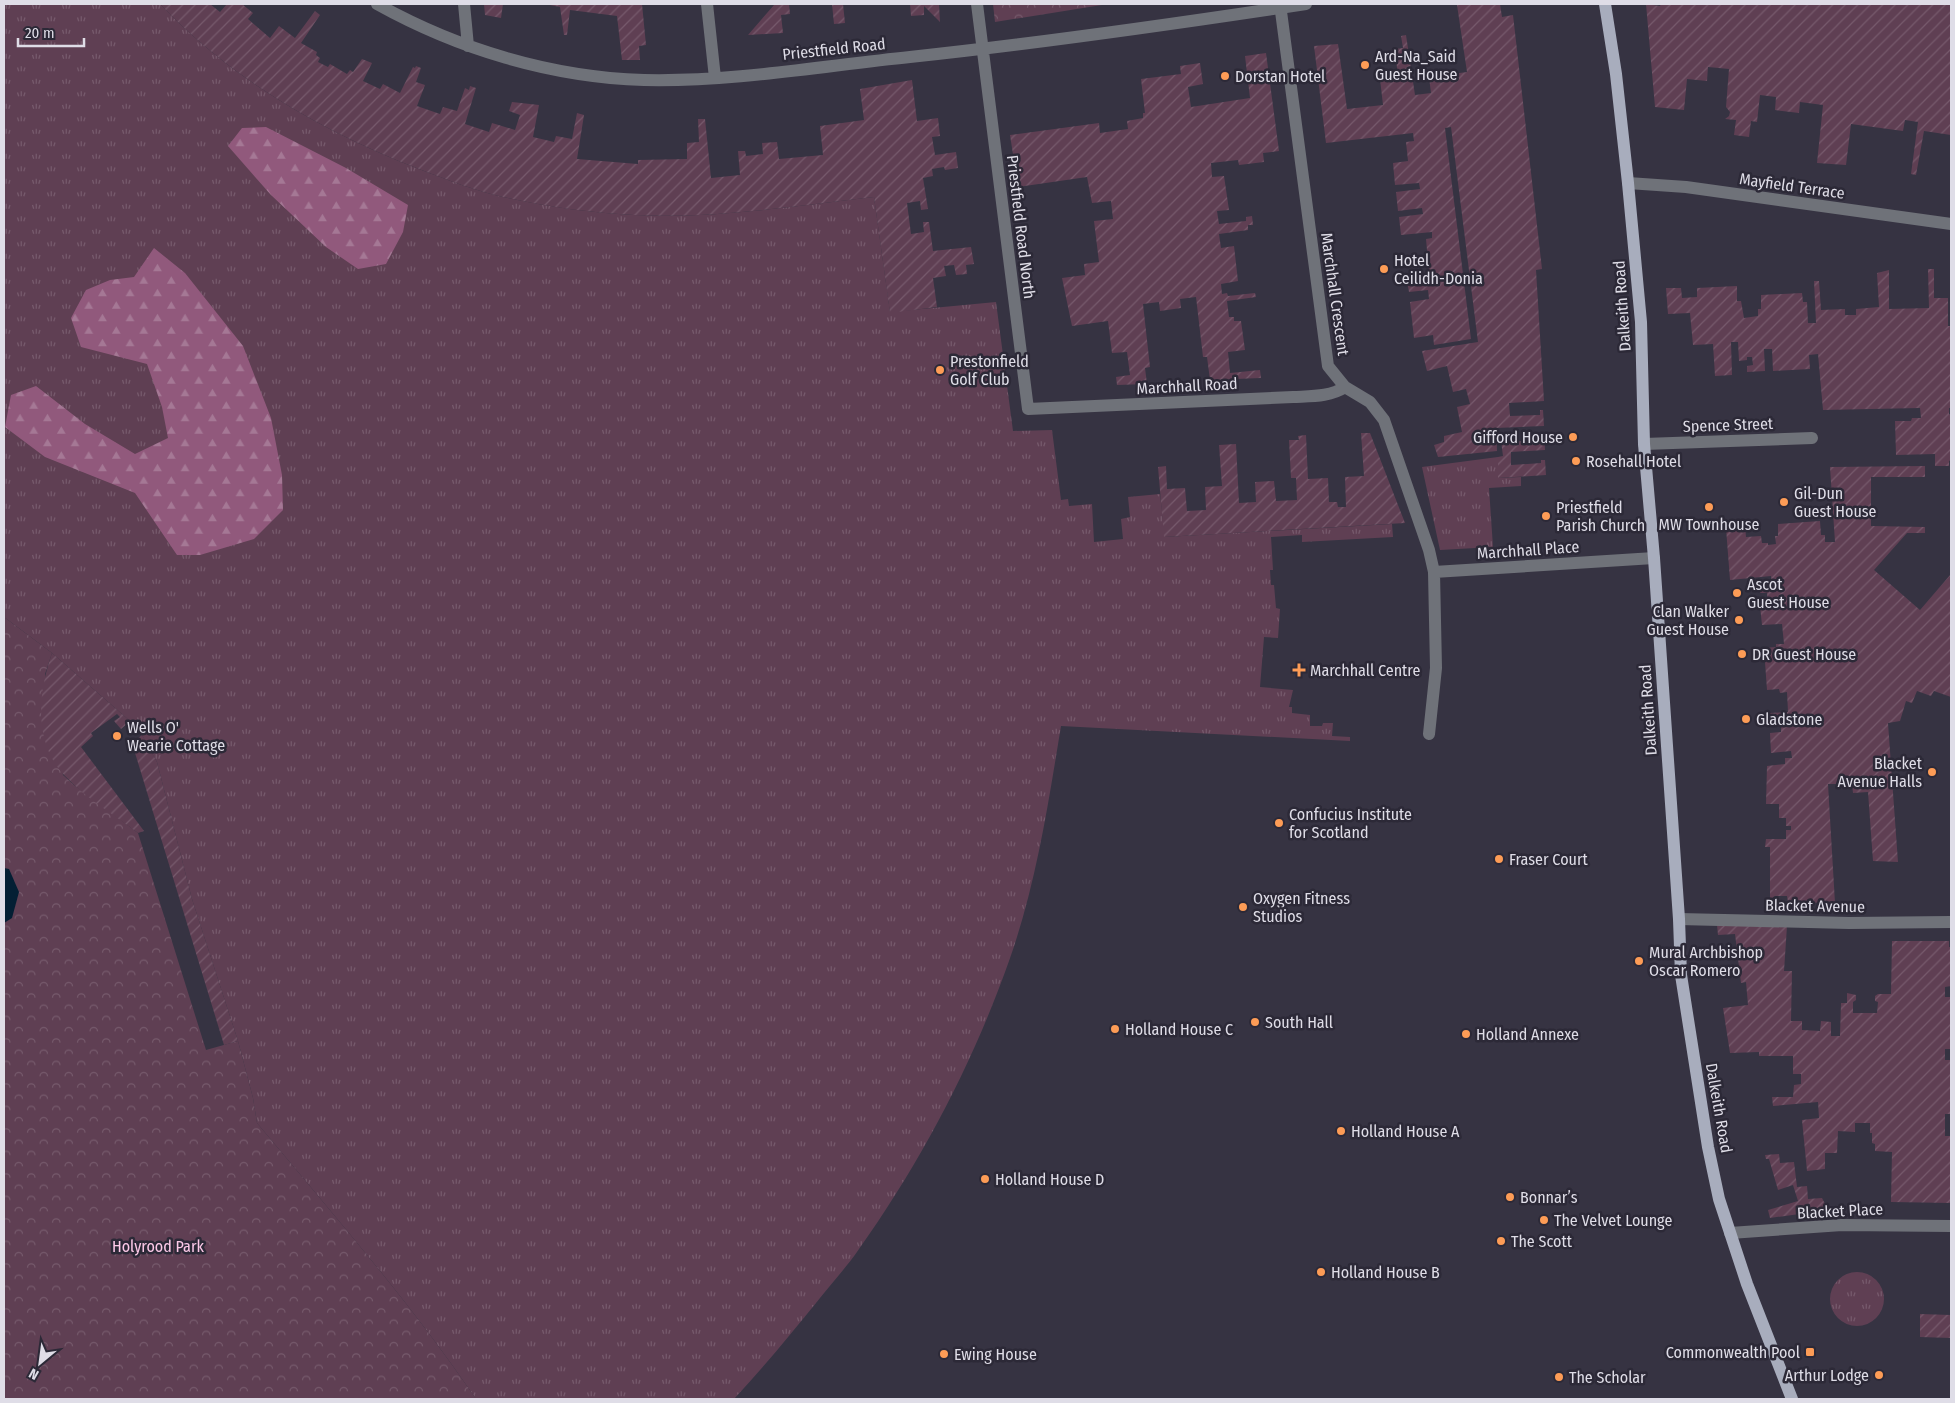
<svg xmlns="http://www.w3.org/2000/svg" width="1955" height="1403" viewBox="0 0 1955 1403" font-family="'Fira Sans Condensed',sans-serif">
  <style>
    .grass { fill: url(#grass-tufts) }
    .forest { fill: url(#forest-firs) }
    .park { fill: url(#park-crowns) }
    .garden { fill: url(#garden-furrows) }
    .water { fill: #041f34 }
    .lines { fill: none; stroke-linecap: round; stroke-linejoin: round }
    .minor { stroke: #6f7279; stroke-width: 12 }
    .major { stroke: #a8adbd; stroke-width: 12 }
    .poi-dot { fill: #fd9c56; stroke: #2c2937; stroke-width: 2 }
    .labels { text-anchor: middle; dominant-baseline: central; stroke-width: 5; stroke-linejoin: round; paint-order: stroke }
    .street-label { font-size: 16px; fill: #dfdde7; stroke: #2c2937 }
    .poi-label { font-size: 16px; fill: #dfdde7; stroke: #2c2937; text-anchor: start }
    .park-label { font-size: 16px; fill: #fdc9e8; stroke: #2c2937 }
  </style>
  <defs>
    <pattern id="grass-tufts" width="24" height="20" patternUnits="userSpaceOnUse" patternTransform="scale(1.25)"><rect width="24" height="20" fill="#5f3f53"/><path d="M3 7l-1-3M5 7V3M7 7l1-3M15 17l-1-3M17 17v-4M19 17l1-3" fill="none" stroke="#765a6c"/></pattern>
    <pattern id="forest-firs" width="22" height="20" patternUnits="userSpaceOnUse" patternTransform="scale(1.25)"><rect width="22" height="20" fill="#91597c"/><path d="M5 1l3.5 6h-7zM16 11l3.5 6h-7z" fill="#a57895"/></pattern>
    <pattern id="park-crowns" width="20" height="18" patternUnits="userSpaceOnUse" patternTransform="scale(1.25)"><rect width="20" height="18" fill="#5f3f53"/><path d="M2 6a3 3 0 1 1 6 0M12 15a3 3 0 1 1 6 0" fill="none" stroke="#765a6c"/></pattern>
    <pattern id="garden-furrows" width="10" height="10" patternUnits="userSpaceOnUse" patternTransform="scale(1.25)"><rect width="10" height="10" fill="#5f3f53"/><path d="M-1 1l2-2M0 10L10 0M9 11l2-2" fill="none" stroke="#765a6c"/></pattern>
  </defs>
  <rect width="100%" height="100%" fill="#363342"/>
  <!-- grass -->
  <path class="grass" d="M 4,4 L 160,4 C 231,79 323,132 419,169 C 448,180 478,192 508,198 C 550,207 592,213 634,215 C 714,219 795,206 874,197 L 890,312 L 996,302 L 1013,431 L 1052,430 L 1061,500 L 1068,499 L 1069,506 L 1092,504 L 1094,542 L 1123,539 L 1121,519 L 1130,517 L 1128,497 L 1160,494 L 1165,537 L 1392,524 L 1393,537 L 1302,542 L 1302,535 L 1271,537 L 1273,570 L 1270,570 L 1271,585 L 1274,585 L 1276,608 L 1280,609 L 1278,638 L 1264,637 L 1260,687 L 1293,690 L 1289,707 L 1292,707 L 1292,713 L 1310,715 L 1310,726 L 1322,726 L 1323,723 L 1333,723 L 1332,736 L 1350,737 L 1350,741 L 1061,726 C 1048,805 1036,885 1009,961 C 973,1063 921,1162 859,1249 C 846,1268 830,1285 816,1303 C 789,1336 763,1368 734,1399 L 476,1399 C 410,1302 332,1213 257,1123 L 253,1098 L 238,1041 L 192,899 L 157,762 L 142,735 L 130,721 L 52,653 L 4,617 Z
    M 1498,457 L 1499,478 L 1521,477 L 1521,486 L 1489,488 L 1493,547 L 1440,550 L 1422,467 Z
    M1830 1299a27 27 0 1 1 54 0a27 27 0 1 1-54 0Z"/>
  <!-- forest -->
  <path class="forest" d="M 266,127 L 346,168 L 408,205 L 403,232 L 386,264 L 358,269 L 326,247 L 271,195 L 228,146 L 242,128 Z
    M 154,248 L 185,273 L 243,346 L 271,418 L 282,475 L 283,510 L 254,539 L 200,555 L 177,555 L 135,493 L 45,457 L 5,427 L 11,395 L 36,386 L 85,424 L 135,454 L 168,438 L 162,407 L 147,364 L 81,347 L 71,318 L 86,290 L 110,280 L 134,277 Z"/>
  <!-- park -->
  <path class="park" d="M 993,4 L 1108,4 L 995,22 Z
    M 4,617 L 52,653 L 45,674 L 63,775 L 74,785 L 138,833 L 206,1050 L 238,1041 L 253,1098 L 257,1123 C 332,1213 410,1302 476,1399 L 4,1399 Z"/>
  <!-- garden -->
  <path class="garden" d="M 160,4 L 210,4 L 220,12 L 227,4 L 242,4 L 253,13 L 248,19 L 270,38 L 279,26 L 295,38 L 315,11 L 320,15 L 301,43 L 317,52 L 316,55 L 320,58 L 318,62 L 328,67 L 330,64 L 347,74 L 350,70 L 353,72 L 362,59 L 372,63 L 363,81 L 380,89 L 383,84 L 400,93 L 413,67 L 415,68 L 416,66 L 421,68 L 416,82 L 425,85 L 417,106 L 440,114 L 443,107 L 457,111 L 465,88 L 469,90 L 470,86 L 476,88 L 465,124 L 489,132 L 492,123 L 515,130 L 520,115 L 509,111 L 512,102 L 539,105 L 533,137 L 554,142 L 556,136 L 572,139 L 577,113 L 584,115 L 577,159 L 638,164 L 638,160 L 687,159 L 687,143 L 699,142 L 698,119 L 705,119 L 711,178 L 740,175 L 738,151 L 745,151 L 746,156 L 763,154 L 762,143 L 777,142 L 779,159 L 823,155 L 820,126 L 864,120 L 860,89 L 912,80 L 917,121 L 938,118 L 940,136 L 932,137 L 935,155 L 956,152 L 958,168 L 945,170 L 944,167 L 932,169 L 933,176 L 923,178 L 928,209 L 921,210 L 920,201 L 907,203 L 911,234 L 924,232 L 923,222 L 929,222 L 933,251 L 971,247 L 974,264 L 966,265 L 967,274 L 956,275 L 954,265 L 944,266 L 946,276 L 933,278 L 937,307 L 890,313 L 874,197 C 795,206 714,219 634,215 C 592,213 549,207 508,198 C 478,192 448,180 419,169 C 323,132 231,79 160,4 Z
    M 484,4 L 503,4 L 501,18 L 485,15 Z
    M 550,4 L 642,4 L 646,45 L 639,46 L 640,60 L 622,60 L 617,16 L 570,10 L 567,35 L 564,35 L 560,7 L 550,5 Z
    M 765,4 L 789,4 L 790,14 L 781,15 L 783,33 L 748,35 L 774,5 L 765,5 Z
    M 832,4 L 843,4 L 845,23 L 834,24 Z
    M 910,4 L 939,4 L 940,22 L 924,6 L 924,15 L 911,16 Z
    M 1463,4 L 1500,4 L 1502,17 L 1513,15 L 1542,269 L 1536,270 L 1544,401 L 1509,403 L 1510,416 L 1540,415 L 1540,410 L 1543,410 L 1544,426 L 1496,428 L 1497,451 L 1438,457 L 1434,445 L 1444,442 L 1444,436 L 1462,432 L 1457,407 L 1470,404 L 1466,389 L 1453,392 L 1447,366 L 1427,371 L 1422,351 L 1478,342 L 1451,127 L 1445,128 L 1471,339 L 1434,345 L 1433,335 L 1414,338 L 1410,302 L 1429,299 L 1428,290 L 1409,292 L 1406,276 L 1429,273 L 1426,239 L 1432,238 L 1432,232 L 1401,235 L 1399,217 L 1423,214 L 1422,208 L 1398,211 L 1396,192 L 1420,189 L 1419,183 L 1395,185 L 1393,163 L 1408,161 L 1406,142 L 1414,141 L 1413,133 L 1326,143 L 1314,46 L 1338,44 L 1347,109 L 1383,105 L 1380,79 L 1398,77 L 1395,49 L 1403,48 L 1401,36 L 1406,35 L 1415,95 L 1431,93 L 1429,77 L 1467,72 L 1457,5 Z
    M 1646,4 L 1660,6 L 1661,4 L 1951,4 L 1951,135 L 1924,131 L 1916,175 L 1911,174 L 1918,122 L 1905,120 L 1903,131 L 1851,124 L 1846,165 L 1817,163 L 1823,105 L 1800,102 L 1799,113 L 1775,110 L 1776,97 L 1760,95 L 1757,122 L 1751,121 L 1749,137 L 1734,135 L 1736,120 L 1725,119 L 1729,116 L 1730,112 L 1726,107 L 1729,69 L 1708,67 L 1707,81 L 1687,79 L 1684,110 L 1655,107 Z
    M 1266,53 L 1279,151 L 1263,153 L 1264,162 L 1239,165 L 1238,160 L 1211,163 L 1212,177 L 1224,176 L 1229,210 L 1217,211 L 1219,224 L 1246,221 L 1246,217 L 1252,216 L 1253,225 L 1248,225 L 1248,230 L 1219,234 L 1221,248 L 1234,246 L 1238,281 L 1221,284 L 1222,294 L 1227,293 L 1228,296 L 1255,293 L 1256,297 L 1227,301 L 1229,317 L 1234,317 L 1234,321 L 1241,321 L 1245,350 L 1228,352 L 1230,373 L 1260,370 L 1261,378 L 1210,380 L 1207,357 L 1203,357 L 1196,297 L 1180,299 L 1181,308 L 1160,311 L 1159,302 L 1143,304 L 1150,367 L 1145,368 L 1147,384 L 1117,385 L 1116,377 L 1130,375 L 1127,352 L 1112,353 L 1108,321 L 1072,326 L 1062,278 L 1085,275 L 1084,264 L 1099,262 L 1094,221 L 1113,219 L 1111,201 L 1092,203 L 1087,177 L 1018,187 L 1010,135 L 1099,123 L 1100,133 L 1128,129 L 1127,121 L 1143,118 L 1143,113 L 1145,113 L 1141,79 L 1181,74 L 1180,66 L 1200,63 L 1203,84 L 1188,87 L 1191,107 L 1250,98 L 1245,56 Z
    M 1928,269 L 1934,269 L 1934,298 L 1948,298 L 1948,326 L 1951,326 L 1951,408 L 1949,408 L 1949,414 L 1951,415 L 1951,460 L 1949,461 L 1949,466 L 1935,466 L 1935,454 L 1896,455 L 1895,421 L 1911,421 L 1912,418 L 1921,418 L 1920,408 L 1823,410 L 1818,354 L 1809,355 L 1810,369 L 1773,371 L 1772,349 L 1764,349 L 1765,371 L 1747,372 L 1747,366 L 1753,365 L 1752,357 L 1747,357 L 1747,360 L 1739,361 L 1738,342 L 1731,342 L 1732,375 L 1715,376 L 1713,344 L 1693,345 L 1690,313 L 1668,314 L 1666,288 L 1681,288 L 1682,298 L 1697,297 L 1697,288 L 1737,286 L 1737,301 L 1741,301 L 1744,318 L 1758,316 L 1758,309 L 1761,309 L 1761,295 L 1802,293 L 1803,302 L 1807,302 L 1808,323 L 1816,323 L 1814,281 L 1819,281 L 1821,310 L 1845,309 L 1845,315 L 1856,315 L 1856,309 L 1879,307 L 1877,273 L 1889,270 L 1889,309 L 1929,308 Z
    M 1361,433 L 1370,433 L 1405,523 L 1164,537 L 1158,467 L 1166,466 L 1167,489 L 1185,488 L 1187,511 L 1206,510 L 1205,487 L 1222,486 L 1219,445 L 1236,444 L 1239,503 L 1256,502 L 1255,482 L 1274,481 L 1276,501 L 1297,500 L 1296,478 L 1291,478 L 1289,440 L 1299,440 L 1298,436 L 1306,435 L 1308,479 L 1328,478 L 1329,502 L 1337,502 L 1338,507 L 1346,507 L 1345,477 L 1364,476 Z
    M 1542,436 L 1544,436 L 1545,450 L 1511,452 L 1511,465 L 1541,463 L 1541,460 L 1545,460 L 1546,475 L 1498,478 L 1498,457 L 1503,456 L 1501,441 L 1540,441 Z
    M 1925,466 L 1925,477 L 1871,477 L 1871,526 L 1925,527 L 1925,533 L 1907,533 L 1874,570 L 1920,610 L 1951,574 L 1951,697 L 1934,691 L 1931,696 L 1917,691 L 1912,703 L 1906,701 L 1900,721 L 1888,723 L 1898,862 L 1873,861 L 1868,792 L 1853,793 L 1852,784 L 1828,784 L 1835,903 L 1788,902 L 1787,896 L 1775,896 L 1770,899 L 1770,847 L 1765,847 L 1766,839 L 1786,839 L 1786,830 L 1791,830 L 1791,826 L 1786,826 L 1786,818 L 1779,818 L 1779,804 L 1766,804 L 1767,766 L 1785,764 L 1785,758 L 1792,758 L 1791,751 L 1771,753 L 1770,733 L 1781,732 L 1781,727 L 1769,727 L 1768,713 L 1788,712 L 1787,692 L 1780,693 L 1779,689 L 1767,690 L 1764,648 L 1776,647 L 1776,644 L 1784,644 L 1782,624 L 1762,625 L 1760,606 L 1768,606 L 1767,593 L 1760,593 L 1759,587 L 1772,586 L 1771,576 L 1730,580 L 1726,528 L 1745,526 L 1746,537 L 1761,536 L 1762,543 L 1768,543 L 1768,545 L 1776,544 L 1775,536 L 1778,536 L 1778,524 L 1820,521 L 1821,535 L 1825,535 L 1825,542 L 1835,542 L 1830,467 Z
    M 52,653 L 130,721 L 121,729 L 114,721 L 120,717 L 117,714 L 91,733 L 93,736 L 81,747 L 144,831 L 138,833 C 114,815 86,798 65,776 C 33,743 38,693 52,653 Z
    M 142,735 L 157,762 L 192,899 L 238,1041 L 224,1045 L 132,743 Z
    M 1717,925 L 1787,926 L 1784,971 L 1792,971 L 1791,1021 L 1802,1021 L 1802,1030 L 1820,1031 L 1821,1021 L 1831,1022 L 1831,1036 L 1840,1036 L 1841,1003 L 1847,1003 L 1847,993 L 1856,995 L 1856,1000 L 1853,1002 L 1853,1013 L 1877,1013 L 1878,1002 L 1875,1001 L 1875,996 L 1878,994 L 1891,994 L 1892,941 L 1949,941 L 1949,947 L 1951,947 L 1951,986 L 1945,987 L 1945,997 L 1951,997 L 1951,1049 L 1945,1049 L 1945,1060 L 1951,1060 L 1951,1114 L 1945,1114 L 1945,1136 L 1951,1136 L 1951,1203 L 1891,1202 L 1892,1152 L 1875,1151 L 1875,1144 L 1872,1143 L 1872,1133 L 1870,1133 L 1870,1123 L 1855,1123 L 1855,1132 L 1838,1131 L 1837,1153 L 1825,1153 L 1825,1169 L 1807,1171 L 1802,1120 L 1819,1118 L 1818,1102 L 1773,1106 L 1772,1097 L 1793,1097 L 1794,1085 L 1801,1084 L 1801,1074 L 1793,1074 L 1793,1056 L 1759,1056 L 1759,1052 L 1730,1053 L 1723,1008 L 1748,1005 L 1746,982 L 1741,983 L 1735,934 L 1718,935 Z
    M 1779,1154 L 1780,1163 L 1794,1162 L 1797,1187 L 1807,1186 L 1808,1199 L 1822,1198 L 1828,1210 L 1770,1218 L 1768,1210 L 1798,1201 L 1793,1185 L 1778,1190 L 1769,1159 L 1766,1159 L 1765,1155 Z
    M 1920,1314 L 1951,1315 L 1951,1338 L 1920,1337 Z"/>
  <!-- water -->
  <path class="water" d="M 4,868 L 9,869 L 19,892 L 12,918 L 4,923 Z"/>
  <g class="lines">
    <!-- minor -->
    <path class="minor" d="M 377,4 C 458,49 550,77 644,80 C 733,82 822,66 910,57 C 1042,43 1174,24 1306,4
      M 464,4 L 468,46
      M 707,4 L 715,78
      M 977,4 L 1028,409 L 1293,397 C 1311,396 1330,397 1345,387
      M 1280,4 L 1328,366 L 1345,387 L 1370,402 L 1384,420 L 1429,550 L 1434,572 L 1436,668 L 1429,734
      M 1628,183 L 1686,187 L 1951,224
      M 1644,444 L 1812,438
      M 1434,572 L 1654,558
      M 1679,919 L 1849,923 L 1951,922
      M 1730,1233 L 1842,1225 L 1951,1226"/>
    <!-- major -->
    <path class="major" d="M 1605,4 L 1616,74 L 1628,183 L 1641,322 L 1644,444 L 1654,558 L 1679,919 L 1681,975 L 1708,1147 L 1719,1199 L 1747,1284 L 1792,1399"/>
  </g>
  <!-- markers -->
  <g class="poi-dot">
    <circle cx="1365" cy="65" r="5"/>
    <circle cx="1225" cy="76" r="5"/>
    <circle cx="1384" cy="269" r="5"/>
    <circle cx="940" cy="370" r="5"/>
    <circle cx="1573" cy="437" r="5"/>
    <circle cx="1576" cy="461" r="5"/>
    <circle cx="1784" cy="502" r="5"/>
    <circle cx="1709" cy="507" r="5"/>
    <circle cx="1546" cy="516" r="5"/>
    <circle cx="1737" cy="593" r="5"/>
    <circle cx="1739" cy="620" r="5"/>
    <circle cx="1742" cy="654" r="5"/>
    <path d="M1296.5 662.5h5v5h5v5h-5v5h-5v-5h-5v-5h5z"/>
    <circle cx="1746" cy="719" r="5"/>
    <circle cx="117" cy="736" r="5"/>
    <circle cx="1932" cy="772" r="5"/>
    <circle cx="1279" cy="823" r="5"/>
    <circle cx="1499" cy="859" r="5"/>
    <circle cx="1243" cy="907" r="5"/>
    <circle cx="1639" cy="961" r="5"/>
    <circle cx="1255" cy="1022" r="5"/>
    <circle cx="1115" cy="1029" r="5"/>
    <circle cx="1466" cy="1034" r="5"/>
    <circle cx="1341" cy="1131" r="5"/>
    <circle cx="985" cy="1179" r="5"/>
    <circle cx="1510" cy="1197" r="5"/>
    <circle cx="1544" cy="1220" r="5"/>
    <circle cx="1501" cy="1241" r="5"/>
    <circle cx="1321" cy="1272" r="5"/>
    <rect x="1805" y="1347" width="10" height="10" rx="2.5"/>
    <circle cx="944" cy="1354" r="5"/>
    <circle cx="1879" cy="1375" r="5"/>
    <circle cx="1559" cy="1377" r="5"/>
  </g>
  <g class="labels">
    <!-- street labels -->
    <g class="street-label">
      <text transform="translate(834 49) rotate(-6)">Priestfield Road</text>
      <text transform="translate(1792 186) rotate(8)">Mayfield Terrace</text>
      <text transform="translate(1021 227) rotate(83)">Priestfield Road North</text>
      <text transform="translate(1335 294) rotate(82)">Marchhall Crescent</text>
      <text transform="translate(1622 306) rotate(-94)">Dalkeith Road</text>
      <text transform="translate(1187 386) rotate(-3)">Marchhall Road</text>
      <text transform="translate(1728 425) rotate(-2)">Spence Street</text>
      <text transform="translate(1528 550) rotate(-4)">Marchhall Place</text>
      <text transform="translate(1648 710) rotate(-94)">Dalkeith Road</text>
      <text transform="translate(1815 906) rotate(1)">Blacket Avenue</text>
      <text transform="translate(1719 1108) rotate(80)">Dalkeith Road</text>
      <text transform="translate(1840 1211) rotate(-3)">Blacket Place</text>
    </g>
    <!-- poi labels -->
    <g class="poi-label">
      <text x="1375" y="56">Ard-Na_Said<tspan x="1375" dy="18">Guest House</tspan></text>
      <text x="1235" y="76">Dorstan Hotel</text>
      <text x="1394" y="260">Hotel<tspan x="1394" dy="18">Ceilidh-Donia</tspan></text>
      <text x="950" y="361">Prestonfield<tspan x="950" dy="18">Golf Club</tspan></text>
      <text x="1563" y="437" text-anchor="end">Gifford House</text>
      <text x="1586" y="461">Rosehall Hotel</text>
      <text x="1794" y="493">Gil-Dun<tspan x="1794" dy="18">Guest House</tspan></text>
      <text x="1556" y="507">Priestfield<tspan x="1556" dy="18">Parish Church</tspan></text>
      <text x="1709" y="524" text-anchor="middle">MW Townhouse</text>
      <text x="1747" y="584">Ascot<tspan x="1747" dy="18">Guest House</tspan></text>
      <text x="1729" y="611" text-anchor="end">Clan Walker<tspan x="1729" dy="18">Guest House</tspan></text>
      <text x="1752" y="654">DR Guest House</text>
      <text x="1310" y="670">Marchhall Centre</text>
      <text x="1756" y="719">Gladstone</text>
      <text x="127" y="727">Wells O'<tspan x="127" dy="18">Wearie Cottage</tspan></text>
      <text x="1922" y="763" text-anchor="end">Blacket<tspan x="1922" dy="18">Avenue Halls</tspan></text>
      <text x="1289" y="814">Confucius Institute<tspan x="1289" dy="18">for Scotland</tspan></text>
      <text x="1509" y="859">Fraser Court</text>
      <text x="1253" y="898">Oxygen Fitness<tspan x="1253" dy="18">Studios</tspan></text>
      <text x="1649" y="952">Mural Archbishop<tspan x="1649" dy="18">Oscar Romero</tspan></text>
      <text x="1265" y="1022">South Hall</text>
      <text x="1125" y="1029">Holland House C</text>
      <text x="1476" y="1034">Holland Annexe</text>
      <text x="1351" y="1131">Holland House A</text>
      <text x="995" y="1179">Holland House D</text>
      <text x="1520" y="1197">Bonnar’s</text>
      <text x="1554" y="1220">The Velvet Lounge</text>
      <text x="1511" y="1241">The Scott</text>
      <text x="1331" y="1272">Holland House B</text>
      <text x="1800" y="1352" text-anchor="end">Commonwealth Pool</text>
      <text x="954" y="1354">Ewing House</text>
      <text x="1869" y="1375" text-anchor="end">Arthur Lodge</text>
      <text x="1569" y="1377">The Scholar</text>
    </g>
    <!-- park labels -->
    <g class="park-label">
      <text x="158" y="1246">Holyrood Park</text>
    </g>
  </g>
  <!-- border -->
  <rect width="1955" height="1403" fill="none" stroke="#dfdde7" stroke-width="10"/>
  <!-- north arrow -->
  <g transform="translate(40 1363) rotate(209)" stroke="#2c2937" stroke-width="4" paint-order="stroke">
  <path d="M0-4L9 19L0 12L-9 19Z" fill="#dfdde7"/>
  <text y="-8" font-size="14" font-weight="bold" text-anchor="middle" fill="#dfdde7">N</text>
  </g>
  <!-- scale -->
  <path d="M18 38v8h66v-8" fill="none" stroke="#dfdde7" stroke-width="2.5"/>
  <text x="25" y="38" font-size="15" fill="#dfdde7" stroke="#2c2937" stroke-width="4" paint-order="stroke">20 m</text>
</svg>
